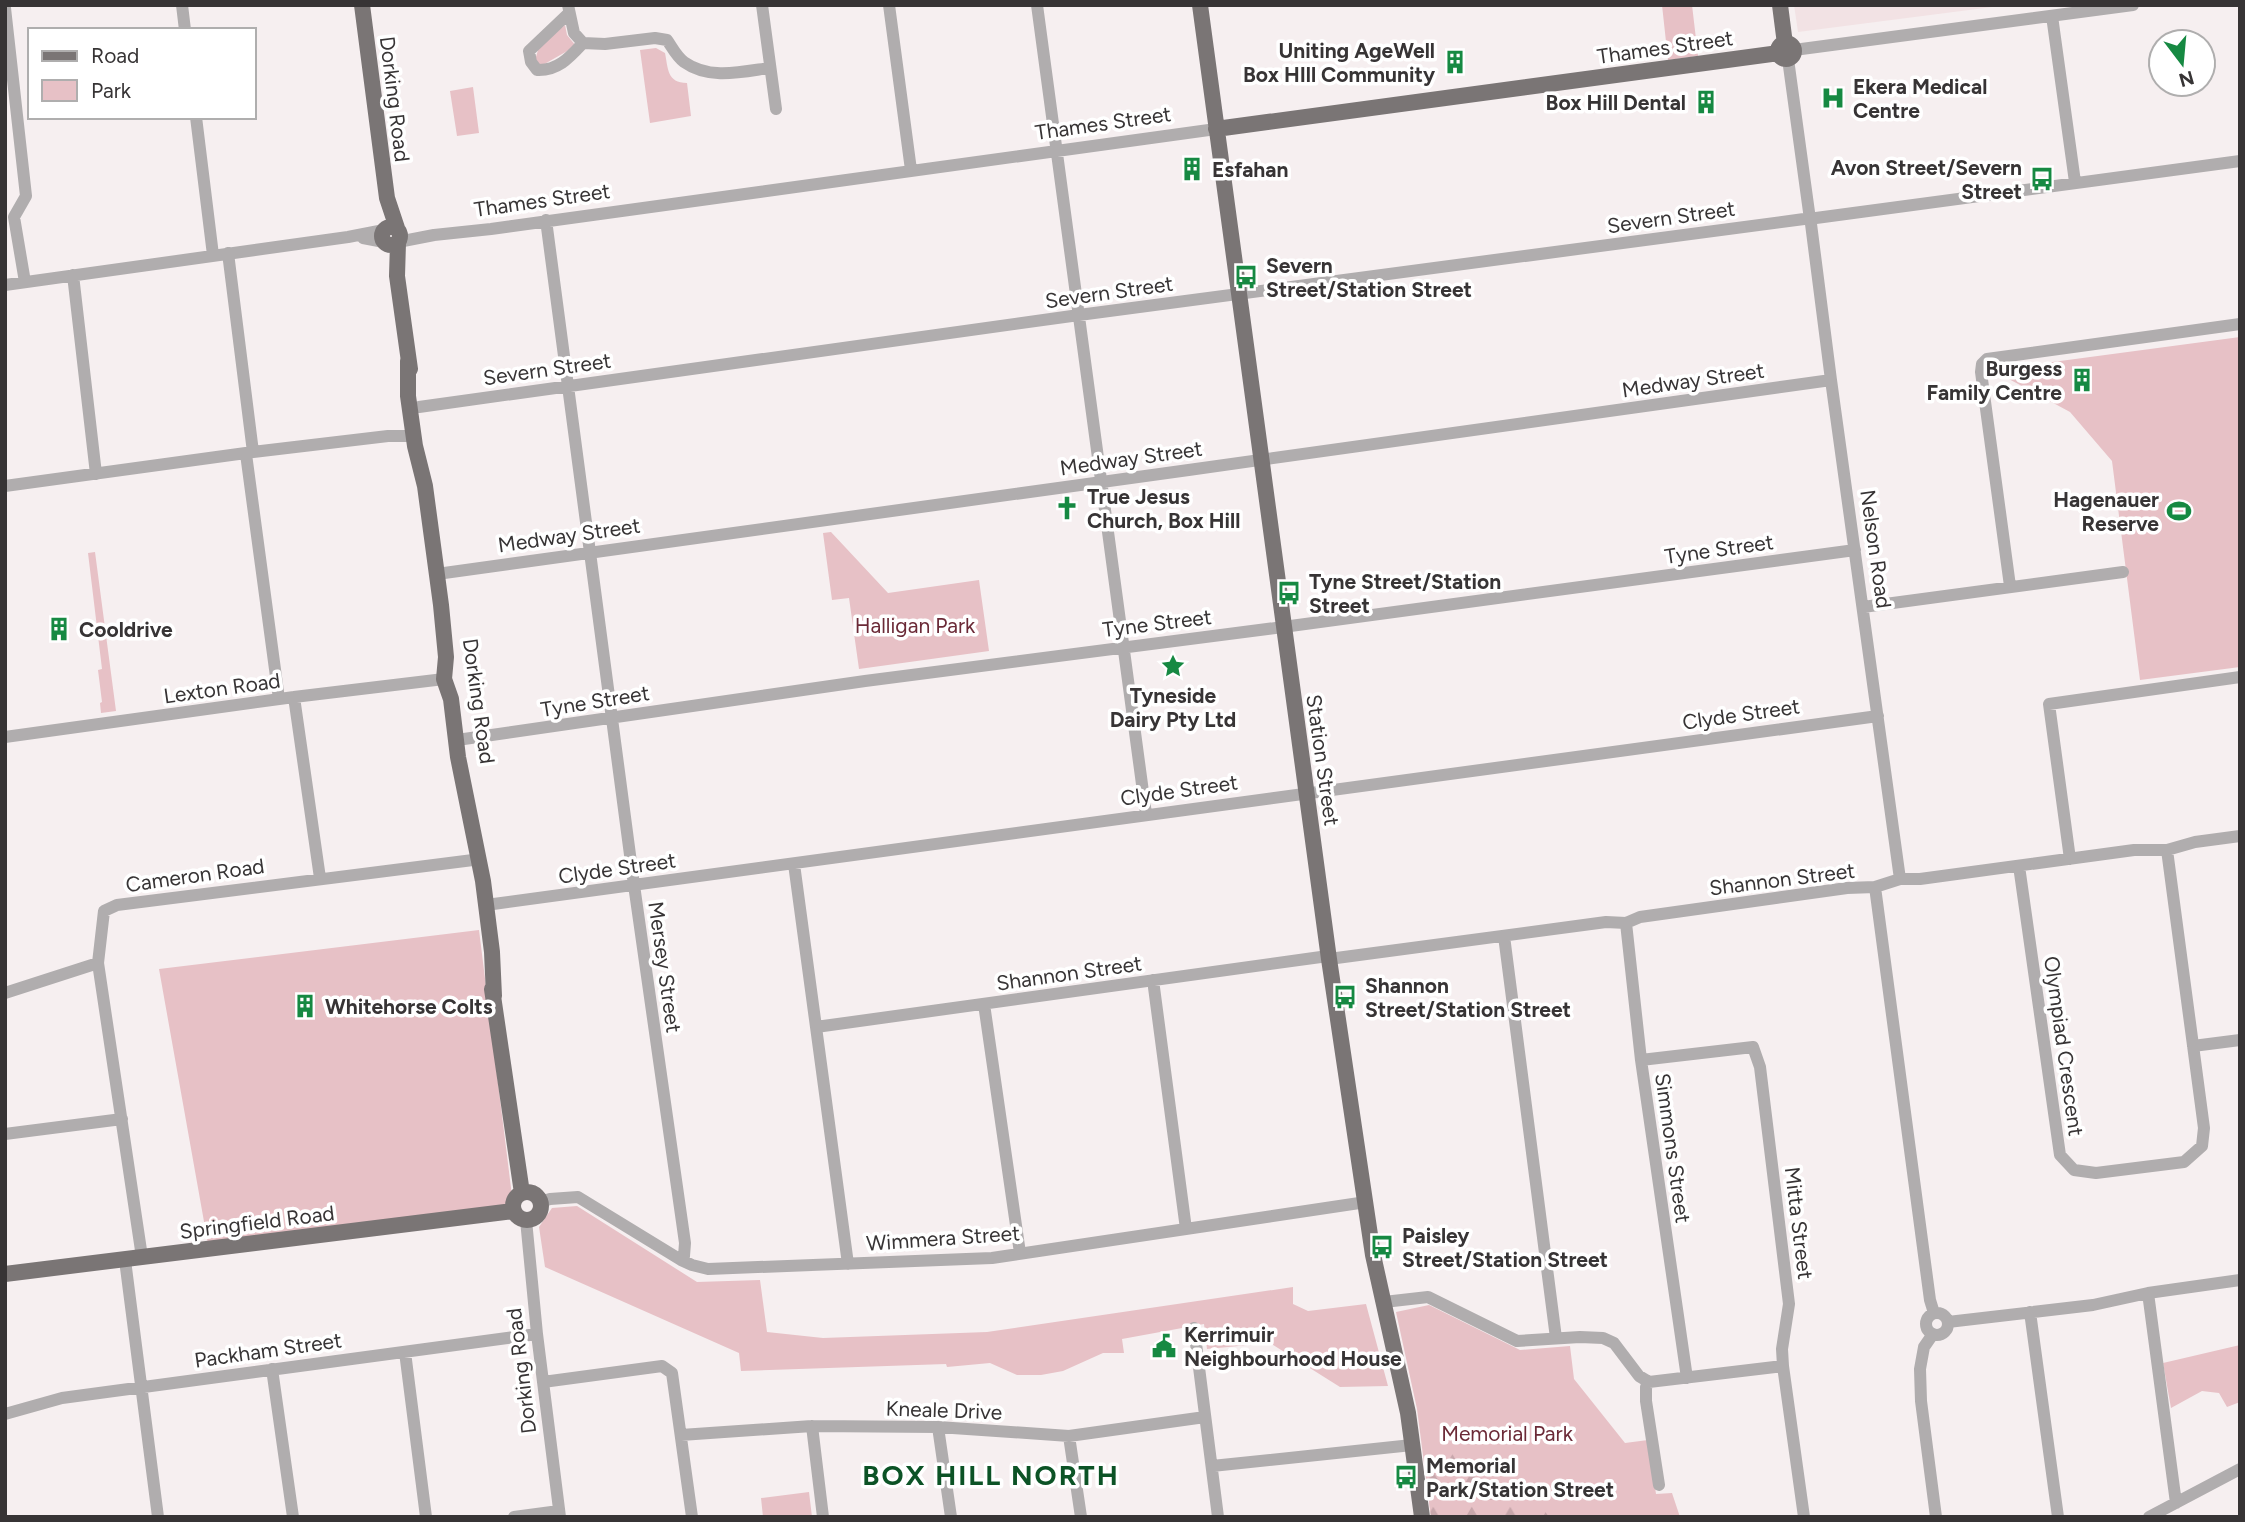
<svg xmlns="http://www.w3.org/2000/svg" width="2245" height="1522" viewBox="0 0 2245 1522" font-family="Figtree,sans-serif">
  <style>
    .built { fill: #f2e2e4 }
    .green { fill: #e7c1c6 }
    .forest { fill: url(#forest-firs) }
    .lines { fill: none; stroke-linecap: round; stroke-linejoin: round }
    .minor { stroke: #b0adae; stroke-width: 12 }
    .major { stroke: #7a7575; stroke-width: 16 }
    .labels { text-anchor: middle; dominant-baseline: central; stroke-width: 7; stroke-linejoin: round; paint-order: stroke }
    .street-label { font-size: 21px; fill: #373435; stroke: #fff }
    .poi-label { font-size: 21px; font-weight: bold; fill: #373435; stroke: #fff; text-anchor: start }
    .park-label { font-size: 21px; fill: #6b2a37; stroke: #fff }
    .district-label { font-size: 28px; font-weight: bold; letter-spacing: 2px; fill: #0c5326; stroke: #fff }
  </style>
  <defs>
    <pattern id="forest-firs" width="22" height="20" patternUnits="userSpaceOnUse" patternTransform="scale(1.75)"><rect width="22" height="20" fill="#e7c1c6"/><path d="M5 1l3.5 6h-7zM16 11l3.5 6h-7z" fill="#c7a6ab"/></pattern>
  </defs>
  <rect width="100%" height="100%" fill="#f6eff0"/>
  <!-- built -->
  <path class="built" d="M 1794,5 L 2008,5 L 1798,32 Z"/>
  <!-- green -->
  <path class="green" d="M 1662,5 L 1692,5 L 1698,56 L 1668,60 Z
    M 565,25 L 567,35 L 576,46 L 541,66 L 535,60 L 539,47 Z
    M 656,48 L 665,53 C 668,68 667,83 687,83 L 691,116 L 650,123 L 640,50 Z
    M 473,87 L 479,133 L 457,136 L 450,91 Z
    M 2240,337 L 2240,667 L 2140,680 L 2112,461 L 2070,412 L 1992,370 Z
    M 831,532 L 888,593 L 979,580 L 989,651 L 859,669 L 849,598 L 832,600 L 823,533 Z
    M 95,552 L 116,711 L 101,713 L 100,703 L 102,702 L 98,670 L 102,669 L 88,553 Z
    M 479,930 L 513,1204 L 208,1244 L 159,969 Z
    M 577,1206 L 697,1282 L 760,1280 L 767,1332 L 823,1338 L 987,1332 L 1293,1287 L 1293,1304 L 1308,1311 L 1366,1304 L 1388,1386 L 1340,1387 L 1270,1343 L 1207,1349 L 1204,1324 L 1122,1339 L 1124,1353 L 1103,1353 L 1063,1371 L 1041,1375 L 1017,1375 L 990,1363 L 947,1367 L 946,1364 L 741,1371 L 739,1353 L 545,1267 L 539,1227 L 552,1208 Z
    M 1429,1305 L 1520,1350 L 1570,1346 L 1574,1379 L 1625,1443 L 1648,1440 L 1656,1494 L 1672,1493 L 1680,1517 L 1431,1517 L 1417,1409 L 1396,1312 Z
    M 2240,1345 L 2240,1402 L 2227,1407 L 2219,1393 L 2202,1391 L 2171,1408 L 2163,1363 Z
    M 809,1492 L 812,1517 L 763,1517 L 761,1498 Z"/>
  <!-- forest -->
  <path class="forest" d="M 1451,1450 L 1491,1470 L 1521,1497 L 1544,1510 L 1549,1517 L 1431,1517 L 1424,1460 L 1432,1453 Z"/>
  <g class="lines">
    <!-- minor -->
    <path class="minor" d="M 182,5 L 185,30
      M 568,5 L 574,33 L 583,43 L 605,44 L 655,38 L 667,40 C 672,47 676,56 684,62 C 709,80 741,72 769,68
      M 762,5 L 776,109
      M 889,5 L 911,170
      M 1037,5 L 1146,814
      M 5,8 L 26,196 L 14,217 L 25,282
      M 569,13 L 529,51 L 531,62 L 537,70 C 558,71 570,57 583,43
      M 2052,16 L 2075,182
      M 1794,50 L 2133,5
      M 1788,59 L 1809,212
      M 196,117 L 213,255
      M 1816,218 L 2240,161
      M 546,220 L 634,885 L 685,1243 L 684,1256 L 681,1260
      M 1811,224 L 1831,380 L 1900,879
      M 363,238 L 384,242
      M 398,242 L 434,235 L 491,229 L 1216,129
      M 228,253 L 253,452
      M 73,275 L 96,474
      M 5,285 L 348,237 L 384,230
      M 419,407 L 1079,315 L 1804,219
      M 246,454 L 279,699
      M 5,486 L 253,452 L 388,436 L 414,436
      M 437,574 C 901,507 1367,448 1831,380
      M 2010,586 L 1981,372 L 1982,364 L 1987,359 L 2240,324
      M 1863,607 L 2123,572
      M 294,697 L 320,878
      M 5,737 L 294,697 L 444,679
      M 464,739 L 865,681 L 1283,627 L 1855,550
      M 2070,859 L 2049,704 L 2240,677
      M 794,864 L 848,1264
      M 2019,866 L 2060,1155 L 2074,1170 L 2096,1173 L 2184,1162 L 2202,1146 L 2204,1128 L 2167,850
      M 1875,887 L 1930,1300 L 1934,1313
      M 486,905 L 1878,716
      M 1626,923 L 1641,1060 L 1687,1378
      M 1504,936 L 1556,1338
      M 1329,959 L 1606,922 L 1626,923 L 1640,917 L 1847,888 L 1875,887 L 1900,879 L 1920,879 L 2134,850 L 2167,850 L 2195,842 L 2240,836
      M 1153,980 L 1186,1229
      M 5,993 L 98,963
      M 984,1004 L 1020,1253
      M 816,1027 L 1328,956
      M 2193,1046 L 2240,1040
      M 1641,1060 L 1753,1047 L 1760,1067 L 1789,1304 L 1782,1349 L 1783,1366 L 1804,1517
      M 5,1134 L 122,1119
      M 540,1202 L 550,1199 L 578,1197 L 681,1260 L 692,1265 L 708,1269 L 992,1258 L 1366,1202
      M 526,1220 L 537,1334 L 560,1517
      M 142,1257 L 98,963 L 104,911 L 117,905 L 473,860
      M 125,1260 L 158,1517
      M 2148,1293 L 2176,1503
      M 1384,1302 L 1428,1297 L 1517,1341 L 1580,1337 L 1603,1338 L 1614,1343 L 1639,1376 L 1649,1382 L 1783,1366
      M 2030,1312 L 2058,1517
      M1926 1324a11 11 0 1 1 22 0a11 11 0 1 1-22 0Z
      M 1948,1322 L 2093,1305 L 2148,1293 L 2240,1280
      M 1194,1328 L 1218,1517
      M 1933,1334 L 1924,1347 L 1920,1369 L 1921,1401 L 1936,1517
      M 405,1352 L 426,1517
      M 272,1369 L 293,1517
      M 543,1382 L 662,1366 L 672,1373 L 692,1517
      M 1649,1382 L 1646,1387 L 1646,1401 L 1659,1485
      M 5,1414 L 62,1398 L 537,1334
      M 812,1426 L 823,1517
      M 938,1427 L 951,1517
      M 681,1435 L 812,1426 L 938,1427 L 1069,1436 L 1205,1417
      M 1069,1436 L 1081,1517
      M 1212,1466 L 1412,1445
      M 514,1517 L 559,1511
      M 2149,1517 L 2240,1469"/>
    <!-- major -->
    <path class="major" d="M 362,5 L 387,198 L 397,228
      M 1200,5 L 1329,959 L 1373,1255 L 1408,1413 L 1422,1517
      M 1780,5 L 1785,44
      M1778 51a8 8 0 1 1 16 0a8 8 0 1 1-16 0Z
      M 1216,129 L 1779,53
      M382 236a9 9 0 1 1 18 0a9 9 0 1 1-18 0Z
      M 398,243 L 397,276 L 410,369
      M 408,361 L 408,396 L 415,446 L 425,486 L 441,605 L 446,657 L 444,679 L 451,699 L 458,757 L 483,881 L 492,952 L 494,996
      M 492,989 L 522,1193
      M513 1206a14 14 0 1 1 28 0a14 14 0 1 1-28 0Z
      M 5,1274 L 513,1211"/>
  </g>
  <!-- icons -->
  <defs>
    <g id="building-bare" transform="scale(1.89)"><path d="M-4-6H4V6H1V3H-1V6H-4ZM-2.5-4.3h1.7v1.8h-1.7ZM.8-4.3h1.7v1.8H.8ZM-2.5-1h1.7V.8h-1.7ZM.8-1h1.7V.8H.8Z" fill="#168942" stroke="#fff" stroke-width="2.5" paint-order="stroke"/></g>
    <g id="hospital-bare" transform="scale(1.89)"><path d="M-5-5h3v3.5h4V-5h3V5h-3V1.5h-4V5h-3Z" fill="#168942" stroke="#fff" stroke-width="2.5" paint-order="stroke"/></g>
    <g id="bus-bare" transform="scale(1.89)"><path d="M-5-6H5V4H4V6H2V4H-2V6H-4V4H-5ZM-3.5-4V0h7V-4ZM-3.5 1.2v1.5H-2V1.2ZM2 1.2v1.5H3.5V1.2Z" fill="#168942" stroke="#fff" stroke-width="2.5" paint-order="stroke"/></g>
    <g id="church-bare" transform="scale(1.89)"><path d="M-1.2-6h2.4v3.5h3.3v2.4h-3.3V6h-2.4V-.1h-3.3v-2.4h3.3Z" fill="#168942" stroke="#fff" stroke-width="2.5" paint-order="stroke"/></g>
    <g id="stadium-bare" transform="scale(1.89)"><path d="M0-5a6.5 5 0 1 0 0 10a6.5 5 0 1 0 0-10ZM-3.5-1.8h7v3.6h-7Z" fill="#168942" stroke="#fff" stroke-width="2.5" paint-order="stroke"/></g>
    <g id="sight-bare" transform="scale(1.89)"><path d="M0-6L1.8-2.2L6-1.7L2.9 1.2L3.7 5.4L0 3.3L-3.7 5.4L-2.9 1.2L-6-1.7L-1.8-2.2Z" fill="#168942" stroke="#fff" stroke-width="2.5" paint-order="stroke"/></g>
    <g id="civic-bare" transform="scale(1.89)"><path d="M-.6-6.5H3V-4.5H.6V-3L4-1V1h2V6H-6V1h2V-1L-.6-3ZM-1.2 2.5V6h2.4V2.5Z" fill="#168942" stroke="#fff" stroke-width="2.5" paint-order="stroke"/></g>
  </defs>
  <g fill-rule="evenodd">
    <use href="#building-bare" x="1455" y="62"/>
    <use href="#hospital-bare" x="1833" y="98"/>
    <use href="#building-bare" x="1706" y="102"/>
    <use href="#building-bare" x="1192" y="169"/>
    <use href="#bus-bare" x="2042" y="179"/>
    <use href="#bus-bare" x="1246" y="277"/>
    <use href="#building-bare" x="2082" y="380"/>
    <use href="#church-bare" x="1067" y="508"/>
    <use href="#stadium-bare" x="2179" y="511"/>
    <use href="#bus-bare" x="1289" y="593"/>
    <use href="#building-bare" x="59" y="629"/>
    <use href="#sight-bare" x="1173" y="666"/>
    <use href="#bus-bare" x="1345" y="997"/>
    <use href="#building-bare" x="305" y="1006"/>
    <use href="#bus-bare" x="1382" y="1247"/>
    <use href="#civic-bare" x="1164" y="1346"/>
    <use href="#bus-bare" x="1406" y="1477"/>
  </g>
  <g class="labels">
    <!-- street labels -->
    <g class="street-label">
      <text transform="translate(1665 47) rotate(-8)">Thames Street</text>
      <text transform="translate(395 99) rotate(83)">Dorking Road</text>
      <text transform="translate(1103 123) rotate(-8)">Thames Street</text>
      <text transform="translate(542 200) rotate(-8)">Thames Street</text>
      <text transform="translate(1671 217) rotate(-8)">Severn Street</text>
      <text transform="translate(1109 292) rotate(-8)">Severn Street</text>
      <text transform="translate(547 369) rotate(-8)">Severn Street</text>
      <text transform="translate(1693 380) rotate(-8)">Medway Street</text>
      <text transform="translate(1131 458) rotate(-8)">Medway Street</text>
      <text transform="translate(569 535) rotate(-8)">Medway Street</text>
      <text transform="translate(1719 549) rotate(-8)">Tyne Street</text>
      <text transform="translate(1876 549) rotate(82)">Nelson Road</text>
      <text transform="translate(1157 623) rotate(-7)">Tyne Street</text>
      <text transform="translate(222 688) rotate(-8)">Lexton Road</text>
      <text transform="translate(479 701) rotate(82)">Dorking Road</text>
      <text transform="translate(595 701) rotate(-9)">Tyne Street</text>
      <text transform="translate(1741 714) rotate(-8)">Clyde Street</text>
      <text transform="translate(1323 760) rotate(82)">Station Street</text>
      <text transform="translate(1179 790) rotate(-8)">Clyde Street</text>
      <text transform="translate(617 868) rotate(-8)">Clyde Street</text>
      <text transform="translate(195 875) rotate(-8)">Cameron Road</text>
      <text transform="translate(1782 879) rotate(-7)">Shannon Street</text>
      <text transform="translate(665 967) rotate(82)">Mersey Street</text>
      <text transform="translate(1069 973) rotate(-8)">Shannon Street</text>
      <text transform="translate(2064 1046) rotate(82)">Olympiad Crescent</text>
      <text transform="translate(1673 1148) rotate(82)">Simmons Street</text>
      <text transform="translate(257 1222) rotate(-7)">Springfield Road</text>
      <text transform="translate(1799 1223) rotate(83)">Mitta Street</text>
      <text transform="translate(943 1238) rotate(-4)">Wimmera Street</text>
      <text transform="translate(268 1350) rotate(-8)">Packham Street</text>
      <text transform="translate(521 1371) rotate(-97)">Dorking Road</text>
      <text transform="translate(944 1410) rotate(2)">Kneale Drive</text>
    </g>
    <!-- poi labels -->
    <g class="poi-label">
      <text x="1435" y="50" text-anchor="end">Uniting AgeWell<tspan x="1435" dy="24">Box HIll Community</tspan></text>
      <text x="1853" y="86">Ekera Medical<tspan x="1853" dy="24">Centre</tspan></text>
      <text x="1686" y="102" text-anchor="end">Box Hill Dental</text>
      <text x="2022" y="167" text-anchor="end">Avon Street/Severn<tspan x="2022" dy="24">Street</tspan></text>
      <text x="1212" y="169">Esfahan</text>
      <text x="1266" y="265">Severn<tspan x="1266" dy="24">Street/Station Street</tspan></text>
      <text x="2062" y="368" text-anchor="end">Burgess<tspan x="2062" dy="24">Family Centre</tspan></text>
      <text x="1087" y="496">True Jesus<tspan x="1087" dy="24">Church, Box Hill</tspan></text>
      <text x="2159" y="499" text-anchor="end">Hagenauer<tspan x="2159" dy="24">Reserve</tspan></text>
      <text x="1309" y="581">Tyne Street/Station<tspan x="1309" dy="24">Street</tspan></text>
      <text x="79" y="629">Cooldrive</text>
      <text x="1173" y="695" text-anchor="middle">Tyneside<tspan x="1173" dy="24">Dairy Pty Ltd</tspan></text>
      <text x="1365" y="985">Shannon<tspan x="1365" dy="24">Street/Station Street</tspan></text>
      <text x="325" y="1006">Whitehorse Colts</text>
      <text x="1402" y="1235">Paisley<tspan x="1402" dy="24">Street/Station Street</tspan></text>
      <text x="1184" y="1334">Kerrimuir<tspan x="1184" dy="24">Neighbourhood House</tspan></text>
      <text x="1426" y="1465">Memorial<tspan x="1426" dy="24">Park/Station Street</tspan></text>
    </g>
    <!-- park labels -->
    <g class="park-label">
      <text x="915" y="625">Halligan Park</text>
      <text x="1507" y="1433">Memorial Park</text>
    </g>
    <!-- district labels -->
    <g class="district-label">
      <text x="991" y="1475">BOX HILL NORTH</text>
    </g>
  </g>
  <!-- border -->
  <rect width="2245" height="1522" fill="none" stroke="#373435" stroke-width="14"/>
  <!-- legend -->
  <rect x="28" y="28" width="228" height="91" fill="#ffffff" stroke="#afaeae" stroke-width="2"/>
  <rect x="42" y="51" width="35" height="10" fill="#7a7575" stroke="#afaeae" stroke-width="2"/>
  <text x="91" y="63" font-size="21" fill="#373435">Road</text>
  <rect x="42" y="80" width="35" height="21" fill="#e7c1c6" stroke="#afaeae" stroke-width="2"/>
  <text x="91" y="98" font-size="21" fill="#373435">Park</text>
  <!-- north arrow -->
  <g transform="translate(2182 63) rotate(164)"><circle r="33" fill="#ffffff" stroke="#afaeae" stroke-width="2"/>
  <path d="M0-5L12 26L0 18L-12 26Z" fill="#168942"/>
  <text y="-10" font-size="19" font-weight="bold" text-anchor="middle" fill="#373435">N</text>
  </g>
</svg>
